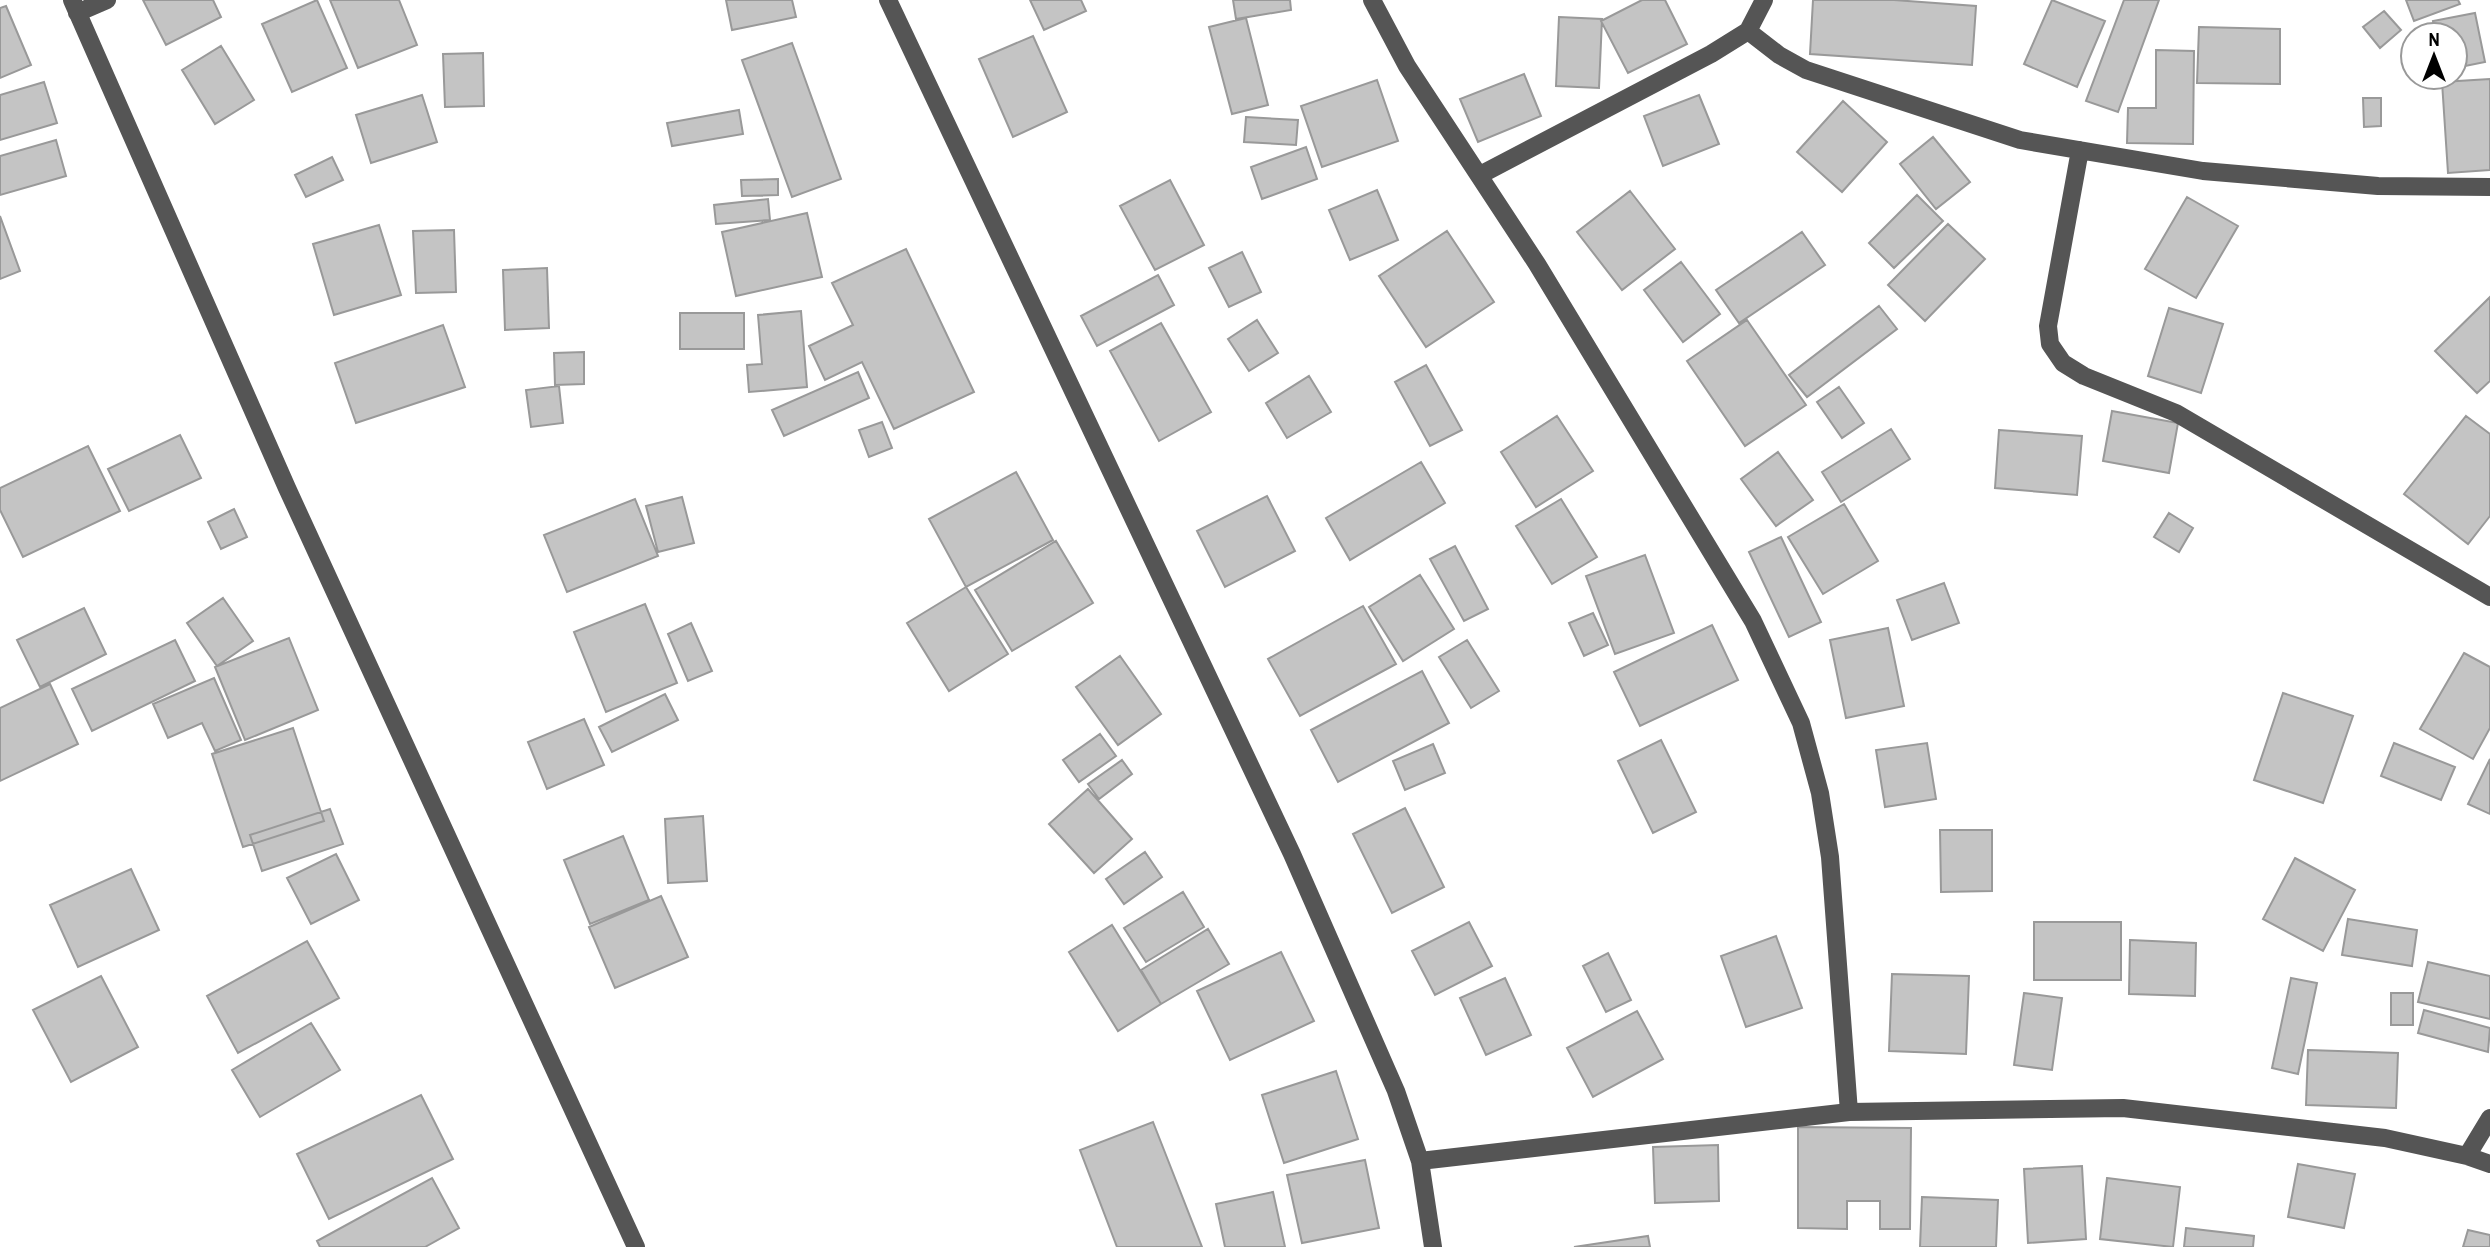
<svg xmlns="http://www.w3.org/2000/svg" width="2490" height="1247" viewBox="0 0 2490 1247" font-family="'Archivo Narrow',sans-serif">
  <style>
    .building { fill: #c4c4c4; stroke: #999; stroke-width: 2 }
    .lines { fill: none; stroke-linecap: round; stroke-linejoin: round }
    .minor { stroke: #555; stroke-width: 18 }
  </style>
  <rect width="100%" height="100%" fill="#fff"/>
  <!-- building -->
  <path class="building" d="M 143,0 L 213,0 L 221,17 L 166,45 Z
    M 317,0 L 347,68 L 292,92 L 262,24 Z
    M 330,0 L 399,0 L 417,45 L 358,68 Z
    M 726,0 L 792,0 L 796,17 L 732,30 Z
    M 1030,0 L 1081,0 L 1086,11 L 1044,30 Z
    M 1233,0 L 1290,0 L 1291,10 L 1236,19 Z
    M 1642,0 L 1665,0 L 1687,44 L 1628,73 L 1601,21 Z
    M 1813,0 L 1894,0 L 1976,6 L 1972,65 L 1810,54 Z
    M 2052,0 L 2105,21 L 2077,87 L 2024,64 Z
    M 2124,0 L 2159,0 L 2118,112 L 2086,101 Z
    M 2406,0 L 2458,0 L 2460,4 L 2414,21 Z
    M 6,6 L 31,65 L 0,78 L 0,8 Z
    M 2384,11 L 2401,30 L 2380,48 L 2363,27 Z
    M 2475,13 L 2485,62 L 2455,68 L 2455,35 L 2436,35 L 2433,21 Z
    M 1559,17 L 1602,19 L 1599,88 L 1556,86 Z
    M 1246,18 L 1268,105 L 1232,114 L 1209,27 Z
    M 2199,27 L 2280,29 L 2280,84 L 2197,83 Z
    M 1033,36 L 1067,112 L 1013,137 L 979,59 Z
    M 792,43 L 841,179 L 792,197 L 742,60 Z
    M 221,46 L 254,100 L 215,124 L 182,70 Z
    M 2156,50 L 2194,51 L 2193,144 L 2127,143 L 2128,108 L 2156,108 Z
    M 483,53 L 484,106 L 445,107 L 443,54 Z
    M 1524,74 L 1541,116 L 1478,142 L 1460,99 Z
    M 2490,79 L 2490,170 L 2448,173 L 2442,82 Z
    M 1377,80 L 1398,141 L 1322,167 L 1301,106 Z
    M 44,82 L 57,123 L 0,140 L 0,95 Z
    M 422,95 L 437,142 L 371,163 L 356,115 Z
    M 1699,95 L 1719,144 L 1663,166 L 1644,116 Z
    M 2363,98 L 2381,98 L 2381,126 L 2364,127 Z
    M 1843,101 L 1887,142 L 1842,192 L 1797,152 Z
    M 739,110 L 743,134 L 672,146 L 667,123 Z
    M 1246,117 L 1298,120 L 1296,145 L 1244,142 Z
    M 1933,137 L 1970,182 L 1936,209 L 1900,164 Z
    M 56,140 L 66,176 L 0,195 L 0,156 Z
    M 1306,147 L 1317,179 L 1262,199 L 1251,167 Z
    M 332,157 L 343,180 L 306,197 L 295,175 Z
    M 778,179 L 778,195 L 742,196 L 741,180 Z
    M 1170,180 L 1204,245 L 1155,270 L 1120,206 Z
    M 1377,190 L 1398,240 L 1350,260 L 1329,210 Z
    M 1630,191 L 1675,249 L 1622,290 L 1577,232 Z
    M 1917,195 L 1943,221 L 1894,268 L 1869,243 Z
    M 2187,197 L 2238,226 L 2196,298 L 2145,269 Z
    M 768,199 L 770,220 L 716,224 L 714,205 Z
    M 807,213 L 822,277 L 736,296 L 722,232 Z
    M 0,216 L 20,271 L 0,279 Z
    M 1948,224 L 1985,259 L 1925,321 L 1888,285 Z
    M 379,225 L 401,295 L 334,315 L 313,244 Z
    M 454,230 L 456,292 L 416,293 L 413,231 Z
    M 1447,231 L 1494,302 L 1426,347 L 1379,276 Z
    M 1802,232 L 1825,265 L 1739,323 L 1716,290 Z
    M 906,249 L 974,392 L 894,429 L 862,362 L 825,380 L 809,346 L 853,325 L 832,283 Z
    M 1242,252 L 1261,292 L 1229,307 L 1209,268 Z
    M 1681,262 L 1720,314 L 1683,342 L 1644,290 Z
    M 547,268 L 549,328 L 505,330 L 503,270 Z
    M 1158,275 L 1174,305 L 1097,346 L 1081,316 Z
    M 2490,297 L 2490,381 L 2477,393 L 2435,351 Z
    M 1879,306 L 1897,329 L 1807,397 L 1789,375 Z
    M 2169,308 L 2223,324 L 2201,393 L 2148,376 Z
    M 801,311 L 807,387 L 749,392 L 747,365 L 762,364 L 758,315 Z
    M 680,313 L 744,313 L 744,349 L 680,349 Z
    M 1257,320 L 1278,353 L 1249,371 L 1228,339 Z
    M 1747,320 L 1806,405 L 1745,446 L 1687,361 Z
    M 1161,323 L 1211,412 L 1159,441 L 1110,351 Z
    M 443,325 L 465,387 L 356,423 L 335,363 Z
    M 584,352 L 584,384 L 555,385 L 554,353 Z
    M 1426,365 L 1462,430 L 1430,446 L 1395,382 Z
    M 858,372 L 869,398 L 784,436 L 772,410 Z
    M 1309,376 L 1331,412 L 1287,438 L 1266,403 Z
    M 559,386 L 563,423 L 531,427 L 526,390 Z
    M 1839,387 L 1864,423 L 1842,438 L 1817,402 Z
    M 2112,411 L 2178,423 L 2169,473 L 2103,461 Z
    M 1557,416 L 1593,471 L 1536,507 L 1501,452 Z
    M 2466,416 L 2490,434 L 2490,516 L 2468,544 L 2404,494 Z
    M 882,422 L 892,448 L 869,457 L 859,430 Z
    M 1891,429 L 1910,459 L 1841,502 L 1822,472 Z
    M 1999,430 L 2082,436 L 2077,495 L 1995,488 Z
    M 180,435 L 201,478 L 129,511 L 108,469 Z
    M 88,446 L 120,511 L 23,557 L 0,510 L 0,488 Z
    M 1778,452 L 1813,500 L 1776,526 L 1741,479 Z
    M 1421,462 L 1445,503 L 1350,560 L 1326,518 Z
    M 1016,472 L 1053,540 L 966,587 L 929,519 Z
    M 1267,496 L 1295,551 L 1225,587 L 1197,531 Z
    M 682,497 L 694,543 L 658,552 L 646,506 Z
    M 635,499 L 658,556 L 567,592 L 544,535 Z
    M 1561,499 L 1597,557 L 1552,584 L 1516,526 Z
    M 1844,504 L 1878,561 L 1823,594 L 1788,537 Z
    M 234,509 L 247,537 L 221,549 L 208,522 Z
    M 2169,513 L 2193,528 L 2179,552 L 2154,537 Z
    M 1781,537 L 1821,622 L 1789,637 L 1749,552 Z
    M 1056,541 L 1093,603 L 1012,651 L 975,590 Z
    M 1455,546 L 1488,609 L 1464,621 L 1430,559 Z
    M 1645,555 L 1674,633 L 1615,654 L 1586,576 Z
    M 1420,575 L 1454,629 L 1403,661 L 1369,607 Z
    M 1944,583 L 1959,623 L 1912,640 L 1897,600 Z
    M 966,587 L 1008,654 L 949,691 L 907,623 Z
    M 223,598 L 253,641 L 217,666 L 187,623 Z
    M 645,604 L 677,683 L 606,712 L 574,632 Z
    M 1363,606 L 1396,664 L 1300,716 L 1268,659 Z
    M 84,608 L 106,654 L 40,687 L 17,640 Z
    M 1593,613 L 1608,645 L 1584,656 L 1569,623 Z
    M 691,623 L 712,671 L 688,681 L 668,634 Z
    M 1712,625 L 1738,680 L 1640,726 L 1614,672 Z
    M 1888,628 L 1904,706 L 1846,718 L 1830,640 Z
    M 289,638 L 318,710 L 245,740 L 215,667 Z
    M 175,640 L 195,681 L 92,731 L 72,689 Z
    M 1467,640 L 1499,691 L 1471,708 L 1439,657 Z
    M 2464,653 L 2490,667 L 2490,728 L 2473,759 L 2420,729 Z
    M 1120,656 L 1161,714 L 1118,745 L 1076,687 Z
    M 1422,671 L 1449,723 L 1338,782 L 1311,730 Z
    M 214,678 L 241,740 L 215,751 L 202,723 L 168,738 L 153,704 Z
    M 50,684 L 78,744 L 0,781 L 0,708 Z
    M 2283,693 L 2353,716 L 2323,803 L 2254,780 Z
    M 665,694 L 678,720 L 612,752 L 599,727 Z
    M 584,719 L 604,765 L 547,789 L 528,742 Z
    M 293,728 L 324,821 L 243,847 L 212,754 Z
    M 1100,734 L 1116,756 L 1079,782 L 1063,760 Z
    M 1661,740 L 1696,812 L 1653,833 L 1618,761 Z
    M 1927,743 L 1936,799 L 1885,807 L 1876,750 Z
    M 2394,743 L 2455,767 L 2441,800 L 2381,776 Z
    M 1433,744 L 1445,773 L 1405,790 L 1393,761 Z
    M 2490,759 L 2490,814 L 2468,804 Z
    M 1122,760 L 1132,774 L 1099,799 L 1088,784 Z
    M 1088,789 L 1132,839 L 1094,873 L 1049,824 Z
    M 1405,808 L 1444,887 L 1392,913 L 1353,834 Z
    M 330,809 L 343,844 L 262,871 L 250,835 Z
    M 703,816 L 707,881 L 668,883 L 665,819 Z
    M 1940,830 L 1992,830 L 1992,891 L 1941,892 Z
    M 623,836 L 649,900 L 590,924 L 564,860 Z
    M 1145,852 L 1162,877 L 1124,904 L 1106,879 Z
    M 336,854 L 359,900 L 311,924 L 287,878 Z
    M 2295,858 L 2355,890 L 2323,951 L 2263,919 Z
    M 131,869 L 159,930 L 78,967 L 50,905 Z
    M 1183,892 L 1204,927 L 1146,962 L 1124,928 Z
    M 661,896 L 688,957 L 615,988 L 589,927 Z
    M 2348,919 L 2417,930 L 2412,966 L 2342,955 Z
    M 1469,922 L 1492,966 L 1435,995 L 1412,951 Z
    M 2034,922 L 2121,922 L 2121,980 L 2034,980 Z
    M 1112,925 L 1161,1004 L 1118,1031 L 1069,952 Z
    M 1208,929 L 1229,964 L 1161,1004 L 1141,970 Z
    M 1776,936 L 1802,1008 L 1746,1027 L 1721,956 Z
    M 2130,940 L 2196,943 L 2195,996 L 2129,994 Z
    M 307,941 L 339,998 L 238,1053 L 207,996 Z
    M 1281,952 L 1314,1021 L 1230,1060 L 1197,991 Z
    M 1608,953 L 1631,1000 L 1606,1012 L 1583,966 Z
    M 2428,962 L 2490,976 L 2490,1019 L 2418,1002 Z
    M 1892,974 L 1969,976 L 1966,1054 L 1889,1051 Z
    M 101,976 L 138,1047 L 71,1082 L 33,1010 Z
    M 1505,978 L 1531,1035 L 1486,1055 L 1460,998 Z
    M 2291,978 L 2317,983 L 2298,1074 L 2272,1068 Z
    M 2024,993 L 2062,998 L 2052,1070 L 2014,1065 Z
    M 2391,993 L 2413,993 L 2413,1025 L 2391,1025 Z
    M 2424,1010 L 2490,1028 L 2488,1052 L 2418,1033 Z
    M 1637,1011 L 1663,1059 L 1593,1097 L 1567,1048 Z
    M 311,1023 L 340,1070 L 260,1117 L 232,1070 Z
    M 2308,1050 L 2398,1053 L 2396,1108 L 2306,1105 Z
    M 1336,1071 L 1358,1139 L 1284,1163 L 1262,1095 Z
    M 421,1095 L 453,1159 L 329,1219 L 297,1154 Z
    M 1153,1122 L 1202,1247 L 1117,1247 L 1080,1150 Z
    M 1798,1127 L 1911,1128 L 1910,1229 L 1880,1229 L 1880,1201 L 1847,1201 L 1847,1229 L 1798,1228 Z
    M 1718,1145 L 1719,1201 L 1655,1203 L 1653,1147 Z
    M 1365,1160 L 1379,1228 L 1302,1243 L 1287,1175 Z
    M 2298,1164 L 2355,1174 L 2344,1228 L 2288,1217 Z
    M 2082,1166 L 2086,1239 L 2028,1243 L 2024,1169 Z
    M 432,1178 L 459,1228 L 425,1247 L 320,1247 L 317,1241 Z
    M 2107,1178 L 2180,1187 L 2173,1247 L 2100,1239 Z
    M 1273,1192 L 1285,1247 L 1225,1247 L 1216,1204 Z
    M 1922,1197 L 1998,1200 L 1996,1247 L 1920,1247 Z
    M 2186,1228 L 2254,1236 L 2253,1247 L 2184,1247 Z
    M 2468,1230 L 2490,1235 L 2490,1247 L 2463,1247 Z
    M 1648,1236 L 1650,1247 L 1574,1247 Z"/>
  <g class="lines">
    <!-- minor -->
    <path class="minor" d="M 72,0 L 287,488 L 636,1247
      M 888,0 L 1292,854 L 1396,1091 L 1420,1161 L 1433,1247
      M 1372,0 L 1407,66 L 1537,264 L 1753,621 L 1801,723 L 1820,793 L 1830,857 L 1849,1112
      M 77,13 L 107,0
      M 1748,31 L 1779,55 L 1806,70 L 2020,140 L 2203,171 L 2378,186 L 2490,187
      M 2080,150 L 2048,326 L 2050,344 L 2063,363 L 2084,376 L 2176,413 L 2490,597
      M 1480,175 L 1711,54 L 1748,31 L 1764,0
      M 2467,1156 L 2490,1118
      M 1420,1161 L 1849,1112 L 2123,1108 L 2385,1138 L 2467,1156 L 2490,1164"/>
  </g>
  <!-- north arrow -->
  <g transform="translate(2434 56)"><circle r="33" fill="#ffffff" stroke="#999999" stroke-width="2"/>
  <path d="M0-5L12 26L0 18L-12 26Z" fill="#000000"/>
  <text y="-10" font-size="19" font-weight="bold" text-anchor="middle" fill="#000000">N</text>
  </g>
</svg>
